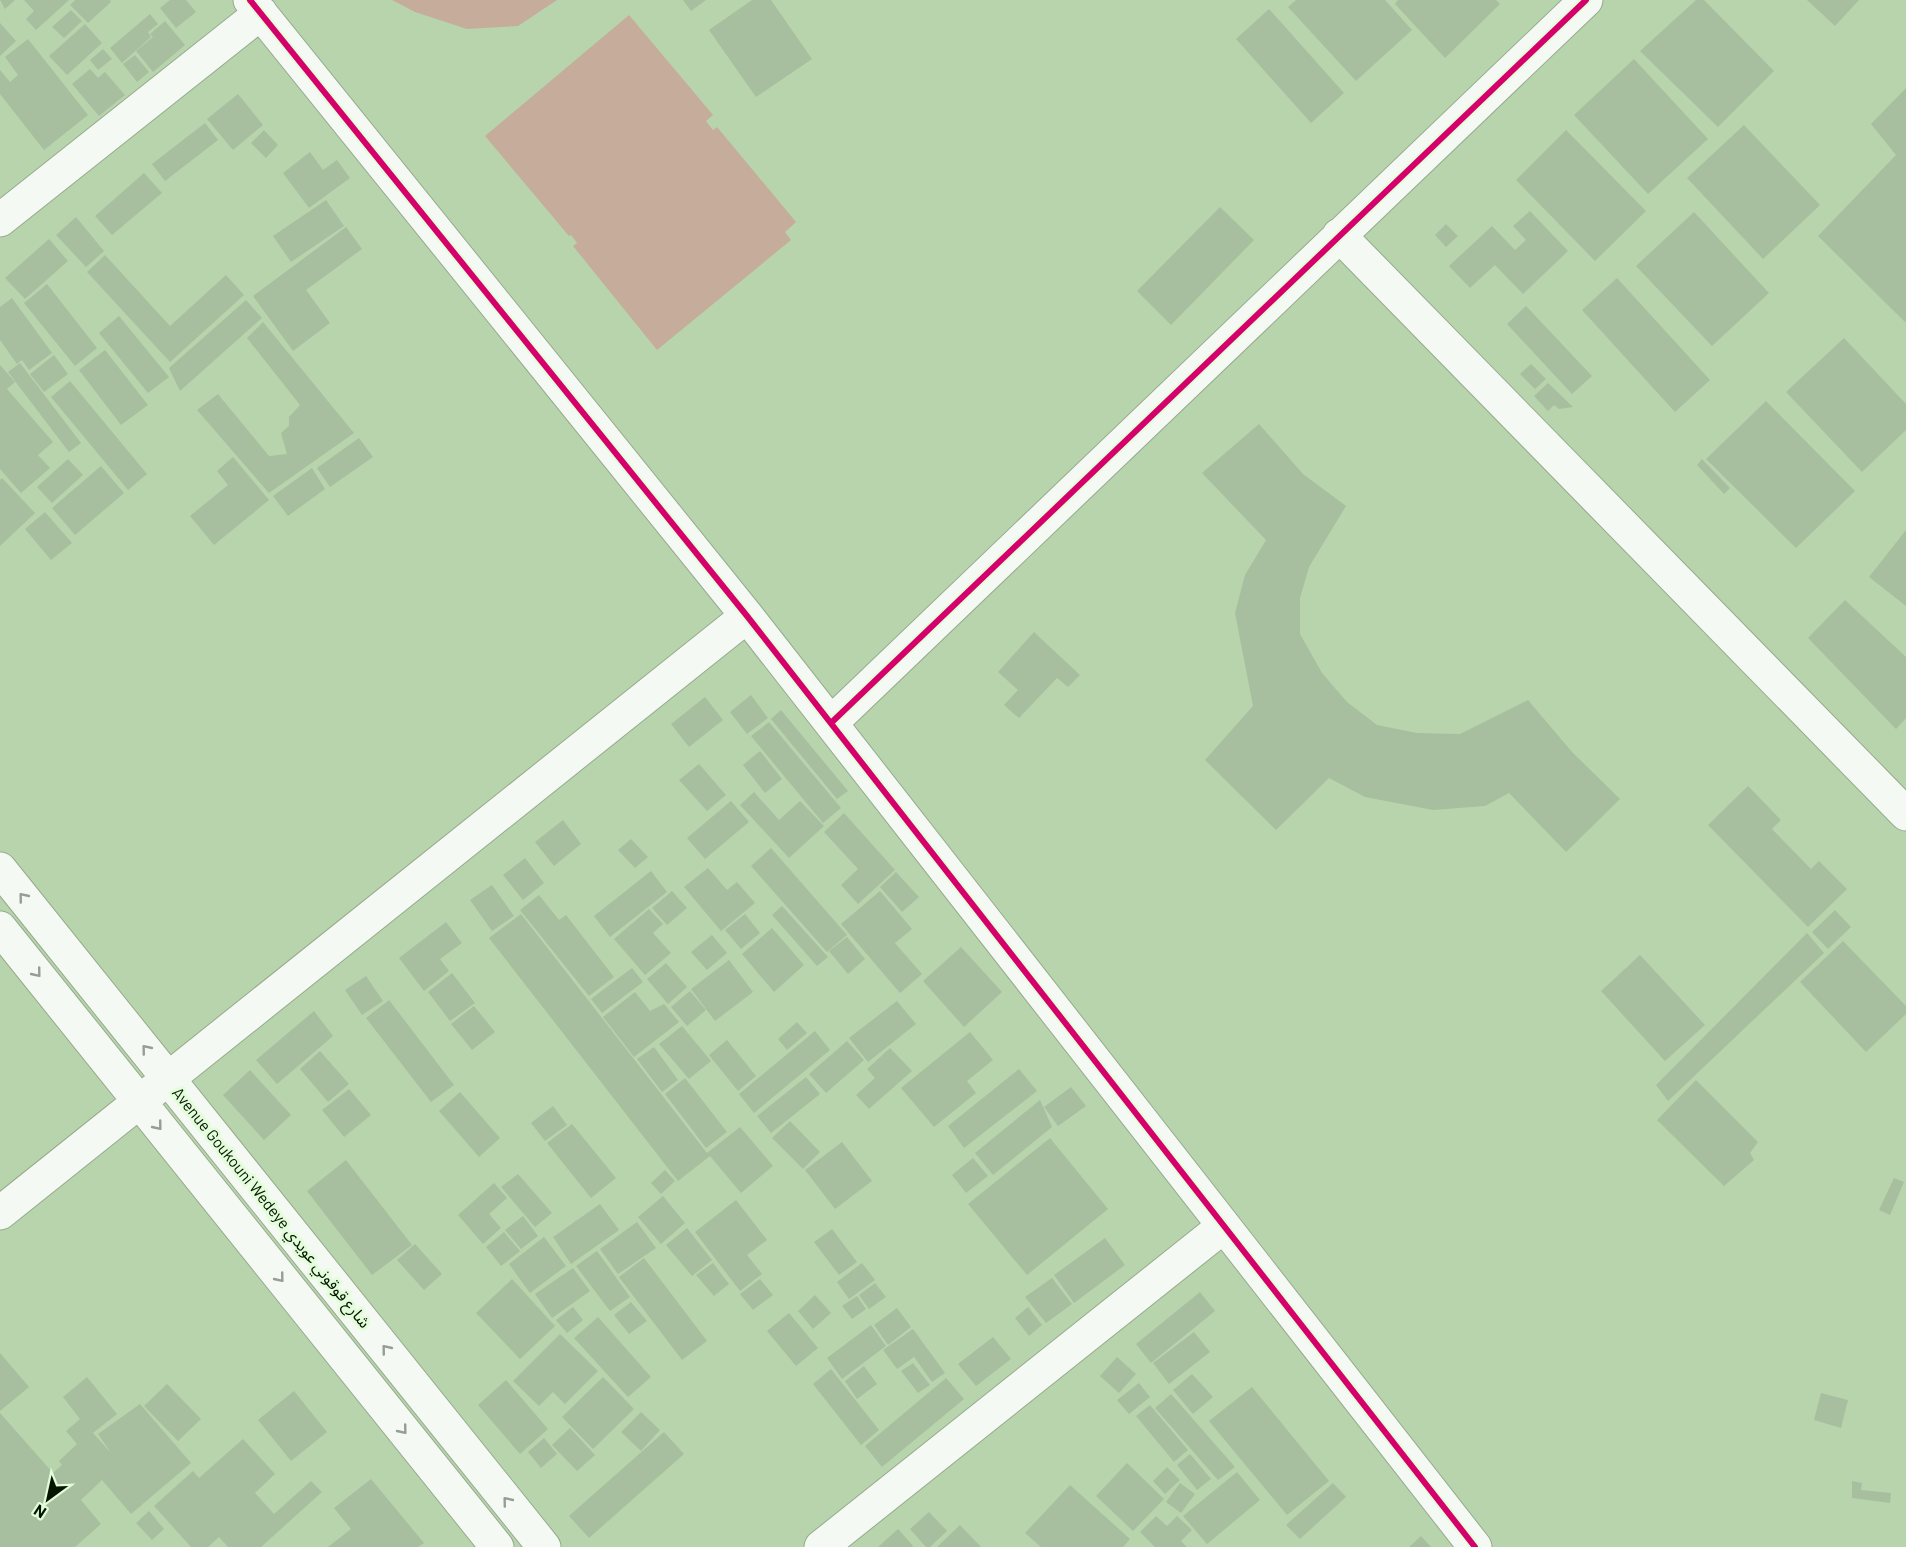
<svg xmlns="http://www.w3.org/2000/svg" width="1906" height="1547" viewBox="0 0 1906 1547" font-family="Barlow,'Noto Sans Arabic',sans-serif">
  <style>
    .pitch { fill: #c6ac9b }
    .building { fill: #a7be9f }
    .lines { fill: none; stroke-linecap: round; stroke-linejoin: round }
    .minor-casing { stroke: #95ab8d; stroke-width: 35 }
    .minor { stroke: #f4f9f3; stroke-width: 33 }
    .cycleway-casing { stroke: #e3fdda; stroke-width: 10 }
    .cycleway { stroke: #d6006c; stroke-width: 6 }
    .oneway { stroke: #949e92 }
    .labels { text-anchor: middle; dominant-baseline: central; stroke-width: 6; stroke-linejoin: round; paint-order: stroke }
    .street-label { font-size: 16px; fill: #041600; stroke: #e3fdda }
  </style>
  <rect width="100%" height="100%" fill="#b8d4ad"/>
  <!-- pitch -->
  <path class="pitch" d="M 392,0 L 557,0 L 518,26 L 467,29 L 415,12 Z
    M 629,15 L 713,115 L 706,121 L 713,130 L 717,127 L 796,222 L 785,232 L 791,240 L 657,350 L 573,246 L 577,243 L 571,235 L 569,236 L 485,136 Z"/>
  <!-- building -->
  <path class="building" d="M 0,0 L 15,0 L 5,9 Z
    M 24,0 L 69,0 L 36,30 L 26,19 L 34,11 Z
    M 75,0 L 110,0 L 111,2 L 88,23 L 70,5 Z
    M 170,0 L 186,0 L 196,12 L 176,28 L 160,8 Z
    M 683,0 L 706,0 L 691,11 Z
    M 752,0 L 771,0 L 812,59 L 756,97 L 709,30 Z
    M 1296,0 L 1385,0 L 1412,30 L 1356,81 L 1288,7 Z
    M 1398,0 L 1496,0 L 1500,4 L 1445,58 L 1395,4 Z
    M 1696,0 L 1704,0 L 1774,71 L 1718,127 L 1640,51 Z
    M 1807,0 L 1859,0 L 1835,26 Z
    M 1269,9 L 1344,93 L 1311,123 L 1236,39 Z
    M 71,10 L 82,21 L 64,38 L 52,27 Z
    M 150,14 L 158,24 L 148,32 L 151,37 L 122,63 L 110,48 Z
    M 165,21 L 185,45 L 153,72 L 136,51 L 153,37 L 150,34 Z
    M 0,23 L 16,41 L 0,56 Z
    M 85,24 L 102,43 L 67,75 L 49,56 Z
    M 28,39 L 88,115 L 44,150 L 0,94 L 0,70 L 10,82 L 18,75 L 5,57 Z
    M 103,49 L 112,59 L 98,70 L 90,60 Z
    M 135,55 L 149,72 L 137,82 L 123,64 Z
    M 1634,59 L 1708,139 L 1648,194 L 1574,115 Z
    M 90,69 L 98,78 L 105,72 L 125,95 L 99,116 L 72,84 Z
    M 1906,88 L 1906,321 L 1905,322 L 1818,236 L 1896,155 L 1871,124 Z
    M 238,94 L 263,125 L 233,150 L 207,119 Z
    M 205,123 L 218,140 L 165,181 L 152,164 Z
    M 1744,125 L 1820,205 L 1763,259 L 1687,178 Z
    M 264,130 L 278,145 L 266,158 L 251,143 Z
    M 1566,130 L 1646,211 L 1595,261 L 1516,180 Z
    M 310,152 L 323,170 L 337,160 L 350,178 L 309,208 L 283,173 Z
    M 144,173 L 162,193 L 112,235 L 95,216 Z
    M 326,200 L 344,226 L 291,262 L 273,236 Z
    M 1220,207 L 1254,240 L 1171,325 L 1137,291 Z
    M 1530,211 L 1568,251 L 1523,294 L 1495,265 L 1470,288 L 1449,266 L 1492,226 L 1515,250 L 1526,240 L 1513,226 Z
    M 1694,212 L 1769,293 L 1712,346 L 1636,266 Z
    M 76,217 L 104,251 L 86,267 L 56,235 Z
    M 1446,224 L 1458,236 L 1446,247 L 1435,235 Z
    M 346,227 L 362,249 L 306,290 L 330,323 L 293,351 L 253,296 Z
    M 49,239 L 68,261 L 25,299 L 5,278 Z
    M 105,255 L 170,326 L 226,275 L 244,295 L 170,362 L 87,272 Z
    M 1617,278 L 1710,380 L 1675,412 L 1582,310 Z
    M 47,284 L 97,348 L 75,366 L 24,303 Z
    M 12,298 L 52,353 L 29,370 L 22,360 L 17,364 L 0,340 L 0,307 Z
    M 246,300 L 262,318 L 180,391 L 169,368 Z
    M 1526,306 L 1592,376 L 1572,394 L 1507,324 Z
    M 119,316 L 169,377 L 148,393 L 99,333 Z
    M 263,322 L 354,433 L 269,493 L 197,410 L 218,394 L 269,456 L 287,454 L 281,433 L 289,426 L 289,417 L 300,405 L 247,338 Z
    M 1844,338 L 1906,404 L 1906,430 L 1862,472 L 1786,392 Z
    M 105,350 L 148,405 L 121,425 L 79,370 Z
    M 54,355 L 68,374 L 44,392 L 30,374 Z
    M 20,363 L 81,443 L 69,452 L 8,372 Z
    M 1531,364 L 1546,379 L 1535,389 L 1520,374 Z
    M 0,365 L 15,382 L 7,389 L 53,442 L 38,455 L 50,468 L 21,493 L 0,469 Z
    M 70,381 L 147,474 L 128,490 L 51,397 Z
    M 1548,383 L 1573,407 L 1559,409 L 1554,405 L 1548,411 L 1534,396 Z
    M 1766,401 L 1855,491 L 1796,548 L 1706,459 Z
    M 1259,424 L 1303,474 L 1346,506 L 1309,567 L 1300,598 L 1300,634 L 1322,673 L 1347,702 L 1377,725 L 1417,733 L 1460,734 L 1528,700 L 1572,752 L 1620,799 L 1566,852 L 1509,793 L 1485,806 L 1433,810 L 1365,797 L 1329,778 L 1276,830 L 1205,760 L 1253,706 L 1235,613 L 1245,575 L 1266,540 L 1202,473 Z
    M 359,438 L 373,457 L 330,487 L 317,468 Z
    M 233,457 L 269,500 L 214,545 L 190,516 L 228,485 L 217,471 Z
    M 68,459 L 83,475 L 52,503 L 37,487 Z
    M 1702,459 L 1730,488 L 1724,494 L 1697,465 Z
    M 101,466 L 124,493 L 75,535 L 52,508 Z
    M 312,468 L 325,489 L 288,516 L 273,496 Z
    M 2,478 L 35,513 L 0,546 L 0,480 Z
    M 45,512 L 72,543 L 51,560 L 25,529 Z
    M 1906,530 L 1906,606 L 1869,577 Z
    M 1845,600 L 1906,657 L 1906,718 L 1896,729 L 1808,638 Z
    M 1034,632 L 1080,675 L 1068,687 L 1057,678 L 1019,718 L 1004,705 L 1018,690 L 998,672 Z
    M 751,695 L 768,718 L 747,734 L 730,712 Z
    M 705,697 L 723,720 L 689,747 L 671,724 Z
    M 781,710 L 848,791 L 837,799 L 771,719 Z
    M 769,722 L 841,808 L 823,823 L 751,736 Z
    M 760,751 L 782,779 L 765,793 L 743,765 Z
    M 699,764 L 726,795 L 707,811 L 679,780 Z
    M 1748,786 L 1781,820 L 1772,829 L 1811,869 L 1819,861 L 1847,889 L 1808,927 L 1708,825 Z
    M 754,792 L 779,820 L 800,801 L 824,826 L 789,858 L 740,805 Z
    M 731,801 L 749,822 L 705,859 L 687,838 Z
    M 844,813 L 895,870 L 858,904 L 841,885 L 858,869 L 824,832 Z
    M 563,820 L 581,844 L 554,866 L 535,842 Z
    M 631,839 L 648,857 L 635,868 L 618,850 Z
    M 771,848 L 847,935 L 827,952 L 751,866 Z
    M 525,858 L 544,883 L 523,900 L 503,875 Z
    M 708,868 L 727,890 L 737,882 L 755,903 L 721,931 L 684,887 Z
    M 651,871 L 667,892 L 610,937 L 594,916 Z
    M 896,872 L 919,897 L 902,912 L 880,887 Z
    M 492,885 L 514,916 L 492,931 L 470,900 Z
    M 672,891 L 687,908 L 667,925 L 652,908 Z
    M 880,891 L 912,929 L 895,943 L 922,974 L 900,993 L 841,924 Z
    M 539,895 L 559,920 L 566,915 L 614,977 L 589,996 L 520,910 Z
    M 782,906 L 828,957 L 817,966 L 772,915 Z
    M 649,909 L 663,924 L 653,933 L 671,953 L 645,975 L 614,939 Z
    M 1835,910 L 1851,927 L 1828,949 L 1812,932 Z
    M 521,914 L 707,1153 L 740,1127 L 773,1166 L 741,1193 L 710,1156 L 678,1181 L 489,938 Z
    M 745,914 L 760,933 L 741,949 L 725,930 Z
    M 446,922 L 462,943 L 440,959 L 449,971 L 424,991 L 399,958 Z
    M 772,928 L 804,965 L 774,992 L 742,954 Z
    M 1807,933 L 1824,953 L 1668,1101 L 1656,1085 Z
    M 712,935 L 727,953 L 707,970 L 691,952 Z
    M 847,937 L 865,959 L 848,974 L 829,951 Z
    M 1843,941 L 1906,1006 L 1906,1014 L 1866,1052 L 1800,982 Z
    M 961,947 L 1002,992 L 964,1027 L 923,981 Z
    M 1640,955 L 1705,1025 L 1665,1061 L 1601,991 Z
    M 729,960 L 753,992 L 715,1021 L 691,989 Z
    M 666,963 L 687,987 L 668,1004 L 647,979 Z
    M 632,968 L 643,982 L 602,1013 L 591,999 Z
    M 452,973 L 475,1003 L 450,1021 L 428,992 Z
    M 366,976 L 383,1001 L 362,1015 L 345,990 Z
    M 690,991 L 706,1010 L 687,1026 L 671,1007 Z
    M 635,992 L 650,1011 L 664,1004 L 679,1022 L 634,1057 L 603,1017 Z
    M 389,1000 L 454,1085 L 431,1102 L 366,1018 Z
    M 897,1001 L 916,1024 L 868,1062 L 849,1038 Z
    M 474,1006 L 495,1032 L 472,1050 L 451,1024 Z
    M 314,1011 L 333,1036 L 277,1084 L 256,1060 Z
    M 797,1022 L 807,1033 L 787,1050 L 778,1039 Z
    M 682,1026 L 711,1061 L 689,1079 L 659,1044 Z
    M 815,1031 L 830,1050 L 754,1113 L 739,1094 Z
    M 970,1032 L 993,1060 L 967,1081 L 976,1093 L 934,1127 L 901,1088 Z
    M 727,1040 L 756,1076 L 738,1091 L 709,1055 Z
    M 847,1041 L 864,1060 L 826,1093 L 809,1074 Z
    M 654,1047 L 678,1080 L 662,1092 L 637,1059 Z
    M 890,1048 L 912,1071 L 869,1109 L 856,1095 L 875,1078 L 867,1069 Z
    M 320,1051 L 349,1084 L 328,1102 L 300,1069 Z
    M 1019,1069 L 1037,1091 L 964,1148 L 948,1126 Z
    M 250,1070 L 291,1115 L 264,1140 L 223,1095 Z
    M 806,1077 L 820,1094 L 771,1133 L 757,1116 Z
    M 685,1078 L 727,1132 L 706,1148 L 665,1094 Z
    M 1696,1080 L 1758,1142 L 1750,1153 L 1754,1160 L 1724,1186 L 1657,1120 Z
    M 1071,1087 L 1086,1106 L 1058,1126 L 1044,1107 Z
    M 349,1089 L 371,1115 L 344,1137 L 322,1110 Z
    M 460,1092 L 500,1138 L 479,1157 L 439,1111 Z
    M 1040,1100 L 1052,1127 L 993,1175 L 975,1153 Z
    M 553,1106 L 567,1125 L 545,1141 L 531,1123 Z
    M 790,1121 L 820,1152 L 803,1169 L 772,1138 Z
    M 572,1124 L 616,1178 L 591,1198 L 547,1143 Z
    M 1050,1138 L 1108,1209 L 1027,1275 L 968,1204 Z
    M 842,1142 L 872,1181 L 835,1209 L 805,1170 Z
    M 973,1158 L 988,1176 L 966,1193 L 952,1175 Z
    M 346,1160 L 412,1245 L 372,1275 L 307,1191 Z
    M 665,1170 L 675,1181 L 661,1194 L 651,1183 Z
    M 518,1174 L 552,1213 L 535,1227 L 501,1187 Z
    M 1894,1178 L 1904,1182 L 1890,1215 L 1879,1210 Z
    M 494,1183 L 507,1198 L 489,1214 L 501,1228 L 483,1244 L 458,1215 Z
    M 663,1196 L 685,1223 L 661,1244 L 638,1217 Z
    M 736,1200 L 767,1240 L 747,1255 L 762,1274 L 740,1291 L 695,1232 Z
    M 600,1204 L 619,1230 L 571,1264 L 553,1237 Z
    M 523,1216 L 538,1236 L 521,1249 L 505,1230 Z
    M 637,1222 L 656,1248 L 618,1274 L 600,1249 Z
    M 687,1228 L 712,1260 L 692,1276 L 666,1245 Z
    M 832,1229 L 857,1262 L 839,1275 L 814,1242 Z
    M 504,1232 L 520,1251 L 501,1266 L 486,1247 Z
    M 544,1237 L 566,1266 L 530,1293 L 509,1264 Z
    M 1105,1238 L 1125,1265 L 1074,1303 L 1054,1275 Z
    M 415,1244 L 442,1274 L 424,1290 L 397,1260 Z
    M 597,1251 L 630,1297 L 610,1311 L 576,1266 Z
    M 644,1258 L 707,1341 L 682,1360 L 619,1277 Z
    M 713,1263 L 729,1284 L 714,1296 L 696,1275 Z
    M 862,1263 L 875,1280 L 849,1299 L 837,1282 Z
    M 573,1268 L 590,1291 L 552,1318 L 535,1294 Z
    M 1052,1278 L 1072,1304 L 1046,1323 L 1025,1297 Z
    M 512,1279 L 555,1326 L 520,1359 L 476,1313 Z
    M 760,1279 L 773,1295 L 753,1310 L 740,1294 Z
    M 875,1283 L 886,1297 L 869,1309 L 859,1295 Z
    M 1200,1292 L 1215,1311 L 1151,1363 L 1136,1344 Z
    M 815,1295 L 831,1313 L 813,1329 L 798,1311 Z
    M 857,1296 L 866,1309 L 852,1319 L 842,1306 Z
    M 631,1302 L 647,1321 L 629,1334 L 614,1315 Z
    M 573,1307 L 583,1320 L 567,1333 L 556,1320 Z
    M 1028,1307 L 1042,1325 L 1029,1336 L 1015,1318 Z
    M 897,1308 L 911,1327 L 888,1345 L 874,1325 Z
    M 789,1313 L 818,1348 L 796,1366 L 767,1331 Z
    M 598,1317 L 651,1377 L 628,1397 L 574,1338 Z
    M 871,1325 L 886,1346 L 842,1379 L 827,1358 Z
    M 913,1329 L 945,1373 L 932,1382 L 914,1357 L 897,1369 L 883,1350 Z
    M 1194,1332 L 1210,1352 L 1169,1384 L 1153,1363 Z
    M 560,1334 L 598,1371 L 565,1404 L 553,1392 L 539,1406 L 513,1381 Z
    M 993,1337 L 1011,1359 L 976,1386 L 958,1364 Z
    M 0,1353 L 29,1387 L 0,1411 Z
    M 1117,1357 L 1136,1374 L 1119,1393 L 1100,1376 Z
    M 913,1363 L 930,1385 L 918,1393 L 901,1371 Z
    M 864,1366 L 877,1384 L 857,1399 L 845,1381 Z
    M 831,1369 L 879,1430 L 861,1445 L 813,1384 Z
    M 1192,1374 L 1213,1397 L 1193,1414 L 1173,1390 Z
    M 87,1377 L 117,1414 L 93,1433 L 111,1453 L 98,1434 L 140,1404 L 191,1463 L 131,1514 L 102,1480 L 81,1500 L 101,1524 L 75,1547 L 0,1547 L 0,1413 L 53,1473 L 62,1465 L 59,1461 L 77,1444 L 66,1431 L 80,1419 L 63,1397 Z
    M 603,1377 L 634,1409 L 593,1449 L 562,1417 Z
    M 946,1378 L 964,1399 L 882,1467 L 865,1446 Z
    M 506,1380 L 548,1429 L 520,1454 L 478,1405 Z
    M 1139,1383 L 1150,1397 L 1129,1414 L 1117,1400 Z
    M 167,1384 L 201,1419 L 178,1441 L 144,1406 Z
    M 1252,1387 L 1329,1481 L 1287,1515 L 1209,1421 Z
    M 294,1391 L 327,1432 L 291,1461 L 258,1420 Z
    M 1821,1393 L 1848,1400 L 1841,1428 L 1814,1420 Z
    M 1171,1394 L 1235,1467 L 1218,1480 L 1155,1408 Z
    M 1150,1405 L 1188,1450 L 1174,1462 L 1136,1416 Z
    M 641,1412 L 660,1430 L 641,1451 L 621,1432 Z
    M 570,1428 L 595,1455 L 577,1471 L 552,1445 Z
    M 664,1432 L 684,1454 L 589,1538 L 569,1516 Z
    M 544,1438 L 557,1454 L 541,1468 L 528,1452 Z
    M 243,1439 L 275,1474 L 255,1493 L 274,1514 L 311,1481 L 322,1492 L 261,1547 L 228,1547 L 219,1537 L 208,1547 L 191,1547 L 154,1506 L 193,1471 L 199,1478 Z
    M 1190,1454 L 1211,1479 L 1197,1490 L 1177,1465 Z
    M 1127,1463 L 1164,1499 L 1133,1531 L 1096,1496 Z
    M 1167,1467 L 1180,1480 L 1165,1494 L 1153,1481 Z
    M 1237,1472 L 1260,1500 L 1207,1544 L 1183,1516 Z
    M 371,1479 L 424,1543 L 418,1547 L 328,1547 L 351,1529 L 334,1508 Z
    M 1852,1481 L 1862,1483 L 1861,1490 L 1891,1493 L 1890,1503 L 1852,1498 Z
    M 1180,1483 L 1195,1494 L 1181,1513 L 1166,1502 Z
    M 1333,1483 L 1346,1497 L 1300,1539 L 1286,1525 Z
    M 1070,1485 L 1130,1539 L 1123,1547 L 1041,1547 L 1025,1533 Z
    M 149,1511 L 164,1529 L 152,1540 L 136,1523 Z
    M 929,1512 L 947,1531 L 930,1547 L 926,1547 L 910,1529 Z
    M 1156,1516 L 1167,1526 L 1177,1516 L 1192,1530 L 1181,1541 L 1187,1547 L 1155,1547 L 1140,1532 Z
    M 960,1525 L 981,1547 L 937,1547 Z
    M 898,1529 L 913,1546 L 912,1547 L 878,1547 Z
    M 1421,1536 L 1431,1547 L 1409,1547 Z"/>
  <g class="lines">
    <!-- minor casing -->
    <g class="minor-casing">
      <path id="minor" d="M 250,0 L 747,616 L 1475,1547
        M 0,220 L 261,13
        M 1339,235 L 1906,814
        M 831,723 L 1586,0
        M 0,869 L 544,1547
        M 0,928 L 497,1547
        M 0,1213 L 747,616
        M 821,1547 L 1224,1226"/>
    </g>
    <!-- minor -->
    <use href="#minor" class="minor"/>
    <!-- cycleway casing -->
    <g class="cycleway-casing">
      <path id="cycleway" d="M 250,0 L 747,616 L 1475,1547
        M 831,723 L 1586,0"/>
    </g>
    <!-- cycleway -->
    <use href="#cycleway" class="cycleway"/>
  </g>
  <!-- one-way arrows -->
  <defs><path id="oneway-chevron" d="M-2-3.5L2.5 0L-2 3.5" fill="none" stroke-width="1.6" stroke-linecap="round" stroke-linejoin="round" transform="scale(1.5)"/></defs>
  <g class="oneway">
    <use href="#oneway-chevron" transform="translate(23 897) rotate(-129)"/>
    <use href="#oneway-chevron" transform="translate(37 973) rotate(51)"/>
    <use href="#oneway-chevron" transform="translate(146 1049) rotate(-129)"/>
    <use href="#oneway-chevron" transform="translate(158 1126) rotate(51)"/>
    <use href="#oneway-chevron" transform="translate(280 1278) rotate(51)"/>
    <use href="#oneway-chevron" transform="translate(386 1349) rotate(-129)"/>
    <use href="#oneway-chevron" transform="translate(403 1430) rotate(51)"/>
    <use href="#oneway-chevron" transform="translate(507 1501) rotate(-129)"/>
  </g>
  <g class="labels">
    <!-- street labels -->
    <g class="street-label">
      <text transform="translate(272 1207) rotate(51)">Avenue Goukouni Wedeye شارع قوقوني عويدي</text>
    </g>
  </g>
  <!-- north arrow -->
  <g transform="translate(48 1499) rotate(213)" stroke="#e3fdda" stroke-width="4.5" paint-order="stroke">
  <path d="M0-4.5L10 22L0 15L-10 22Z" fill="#041600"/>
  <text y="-9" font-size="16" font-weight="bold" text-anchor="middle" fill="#041600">N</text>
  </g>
</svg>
